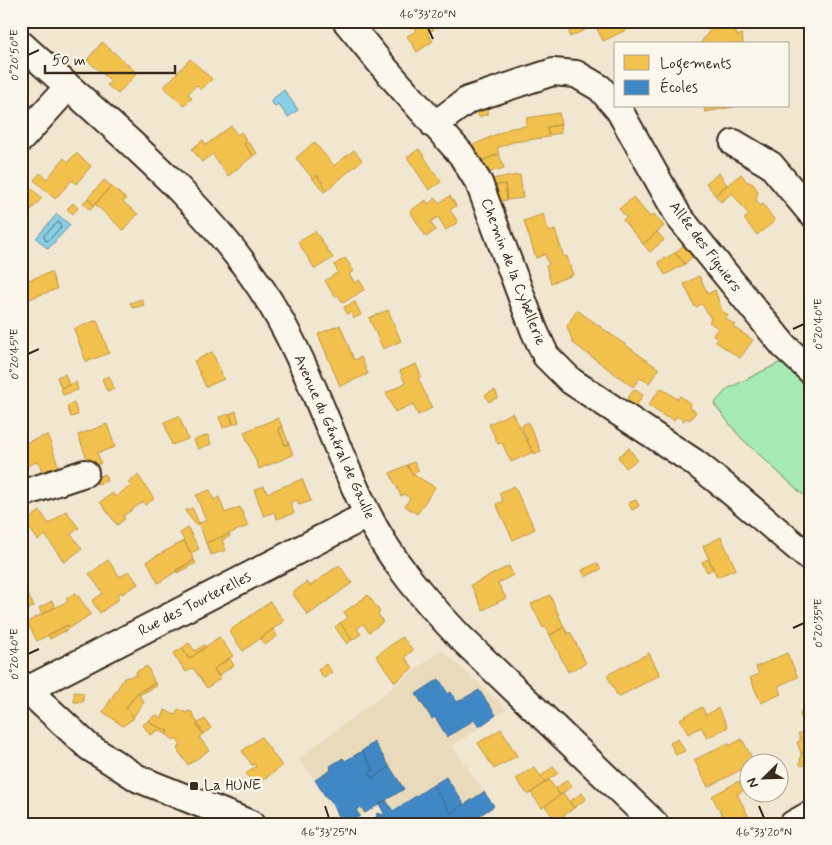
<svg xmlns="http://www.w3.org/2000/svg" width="832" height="845" viewBox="0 0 832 845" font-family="Mynerve,sans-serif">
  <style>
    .built { fill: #eadabc }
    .green { fill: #a5e9b5; stroke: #708a6a }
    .water { fill: #87cee8; stroke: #698c97 }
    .homes { fill: #f2c14e; stroke: #bb9440 }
    .schools { fill: #3f88c5; stroke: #3e6c93 }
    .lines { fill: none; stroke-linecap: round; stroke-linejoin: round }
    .shore { stroke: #596c6f; stroke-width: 1 }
    .minor-casing { stroke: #3b2a1e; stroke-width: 30 }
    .minor { stroke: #fbf7ec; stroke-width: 26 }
    .ticks { fill: none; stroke: #3b2a1e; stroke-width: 2 }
    .poi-dot { fill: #3b2a1e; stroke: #fbf7ec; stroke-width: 2 }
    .labels { text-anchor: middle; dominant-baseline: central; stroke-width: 5; stroke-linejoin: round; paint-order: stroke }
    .street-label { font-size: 15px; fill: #3b2a1e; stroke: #fbf7ec }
    .poi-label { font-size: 15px; fill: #3b2a1e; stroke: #fbf7ec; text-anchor: start }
    .neatline { fill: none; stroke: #3b2a1e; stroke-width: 2 }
    .ticks-label { font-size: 12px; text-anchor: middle; fill: #3b2a1e }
  </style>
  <rect width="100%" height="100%" fill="#f1e6d0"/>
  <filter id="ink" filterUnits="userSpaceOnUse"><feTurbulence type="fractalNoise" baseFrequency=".02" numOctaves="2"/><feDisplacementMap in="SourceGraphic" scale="10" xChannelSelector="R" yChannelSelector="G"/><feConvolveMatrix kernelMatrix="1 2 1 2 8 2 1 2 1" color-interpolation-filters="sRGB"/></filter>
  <g filter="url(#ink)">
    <!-- built -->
    <path class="built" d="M 442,650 L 507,709 L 452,746 L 494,806 L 467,824 L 375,824 L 377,813 L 385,815 L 379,805 L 348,824 L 343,824 L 329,798 L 327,799 L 299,758 Z"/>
    <!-- green -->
    <path class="green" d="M 783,361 L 811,383 L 811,502 L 741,438 L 714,404 L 727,389 Z"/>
    <!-- water -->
    <path class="water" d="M 284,90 L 298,110 L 288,117 L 278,104 L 275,106 L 270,101 Z
      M 57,214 L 70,225 L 48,249 L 36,238 Z"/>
    <!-- homes -->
    <path class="homes" d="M 404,21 L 429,21 L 434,29 L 427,33 L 433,41 L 417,52 L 407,36 L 416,31 L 410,22 L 406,25 Z
      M 567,21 L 626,21 L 630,28 L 603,41 L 595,25 L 570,37 Z
      M 716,21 L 725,21 L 735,29 L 737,36 L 742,34 L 743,44 L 700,44 Z
      M 102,42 L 137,73 L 118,94 L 107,85 L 111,81 L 87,60 Z
      M 190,59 L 212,79 L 201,90 L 196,85 L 188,94 L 192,98 L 184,106 L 164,87 Z
      M 485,106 L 488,114 L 479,117 L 476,109 Z
      M 704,106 L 733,106 L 733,107 L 705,112 Z
      M 559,113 L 561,125 L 547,127 L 549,137 L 513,142 L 497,148 L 499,154 L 481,161 L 473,145 L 511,128 L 526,126 L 527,118 Z
      M 560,125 L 561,133 L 548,135 L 547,127 Z
      M 231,126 L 237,135 L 241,132 L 247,141 L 244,144 L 253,156 L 228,176 L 212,154 L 202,162 L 192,149 L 203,140 L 206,145 Z
      M 247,141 L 257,153 L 253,156 L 244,144 Z
      M 314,142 L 334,166 L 354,150 L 362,160 L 327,190 L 317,175 L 313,179 L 296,158 Z
      M 419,149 L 441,182 L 429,190 L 407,157 Z
      M 76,153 L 91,166 L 76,184 L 72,180 L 55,199 L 34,180 L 40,173 L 47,179 L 64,158 L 68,162 Z
      M 499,154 L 504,168 L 487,173 L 481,161 Z
      M 719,173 L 727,185 L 715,195 L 706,183 Z
      M 741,174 L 746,181 L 753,184 L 758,191 L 756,200 L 761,206 L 763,204 L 775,221 L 757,235 L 744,219 L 749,215 L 732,193 L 721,202 L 715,195 Z
      M 317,175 L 327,190 L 324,192 L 313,179 Z
      M 520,175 L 523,198 L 507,200 L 505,184 L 493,186 L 490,179 Z
      M 104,180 L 111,186 L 94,206 L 88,198 Z
      M 25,183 L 42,198 L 21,221 L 21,186 Z
      M 505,184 L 507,200 L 500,201 L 493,186 Z
      M 111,186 L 126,199 L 123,202 L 138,214 L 123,230 L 95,204 Z
      M 450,196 L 456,206 L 450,210 L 458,222 L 446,230 L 438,217 L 430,222 L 436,230 L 426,237 L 410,211 L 426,200 L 428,204 L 436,198 L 439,203 Z
      M 633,197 L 650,217 L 654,214 L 664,226 L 643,244 L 623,220 L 626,217 L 619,209 Z
      M 88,198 L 94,206 L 90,210 L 83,203 Z
      M 73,203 L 78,208 L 73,214 L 67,209 Z
      M 543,214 L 549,232 L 555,230 L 564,257 L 567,256 L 573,275 L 551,283 L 546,266 L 549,265 L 545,254 L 536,258 L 524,221 Z
      M 315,231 L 333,258 L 315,269 L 298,242 Z
      M 657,232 L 664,240 L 650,252 L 643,244 Z
      M 685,244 L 694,255 L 685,264 L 675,253 Z
      M 675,253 L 685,264 L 665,275 L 658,262 Z
      M 345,258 L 354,271 L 349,274 L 355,283 L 359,280 L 365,289 L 343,303 L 338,295 L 335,297 L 325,281 L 338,272 L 334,265 Z
      M 51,272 L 57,289 L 29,299 L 23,282 Z
      M 699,276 L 708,294 L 715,290 L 722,311 L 728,315 L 726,319 L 735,325 L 733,327 L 753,340 L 740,358 L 716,342 L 718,339 L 713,335 L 718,328 L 709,322 L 711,319 L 702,304 L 695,307 L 684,284 Z
      M 25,287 L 29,299 L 21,303 L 21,289 Z
      M 142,299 L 144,305 L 133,308 L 130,303 Z
      M 355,302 L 361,315 L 354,318 L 351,312 L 347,314 L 344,307 Z
      M 388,310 L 401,341 L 383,349 L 369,318 Z
      M 577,310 L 659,369 L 649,383 L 640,378 L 633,387 L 573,343 L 567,326 Z
      M 97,320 L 109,353 L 86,362 L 74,329 Z
      M 340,325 L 354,360 L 361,357 L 368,374 L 340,386 L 318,334 Z
      M 212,352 L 224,379 L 206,387 L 194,361 Z
      M 416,364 L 421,376 L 418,378 L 432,408 L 418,415 L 413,404 L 395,412 L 386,393 L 405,383 L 400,371 Z
      M 65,374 L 69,385 L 61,388 L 57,377 Z
      M 109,376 L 114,388 L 107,391 L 102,379 Z
      M 76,382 L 78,390 L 63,395 L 61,388 Z
      M 661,388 L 677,399 L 680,396 L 691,404 L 689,407 L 696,412 L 690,420 L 686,418 L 684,421 L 677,416 L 674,421 L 668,416 L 667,418 L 648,405 Z
      M 634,389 L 643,395 L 634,409 L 625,403 Z
      M 495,390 L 498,397 L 489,402 L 485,395 Z
      M 74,403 L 78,415 L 71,417 L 67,406 Z
      M 236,411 L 239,422 L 233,424 L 230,414 Z
      M 512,413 L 533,452 L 511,462 L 502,443 L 498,444 L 489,424 Z
      M 230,414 L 233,424 L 223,428 L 219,417 Z
      M 179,416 L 188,439 L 172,445 L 164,422 Z
      M 278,418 L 282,426 L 278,428 L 285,445 L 289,444 L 293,455 L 259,469 L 244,432 Z
      M 528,422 L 541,451 L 534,454 L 521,426 Z
      M 107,424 L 115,447 L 97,453 L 101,463 L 90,467 L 78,435 Z
      M 282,426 L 289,444 L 285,445 L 278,428 Z
      M 48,435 L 59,469 L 43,475 L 39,463 L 36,462 L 21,469 L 21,444 Z
      M 208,435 L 211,444 L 198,449 L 194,440 Z
      M 629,448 L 637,460 L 626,468 L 618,457 Z
      M 414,462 L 419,471 L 412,474 L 407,465 Z
      M 407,465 L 412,474 L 435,487 L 417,514 L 405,506 L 410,498 L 404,494 L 401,496 L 390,473 Z
      M 105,474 L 107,481 L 97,484 L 95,478 Z
      M 138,475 L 154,499 L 145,505 L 143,502 L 123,516 L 125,519 L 117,525 L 100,502 L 113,493 L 115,497 L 123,491 L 131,486 L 128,482 Z
      M 302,479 L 311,501 L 299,505 L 297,500 L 290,503 L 294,513 L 277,519 L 274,512 L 264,516 L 254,490 L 264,486 L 267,493 Z
      M 514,486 L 535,529 L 513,540 L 496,504 L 503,501 L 499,493 Z
      M 210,490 L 214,500 L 219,497 L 225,513 L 240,507 L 248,526 L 206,543 L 199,523 L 206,521 L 196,495 Z
      M 636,500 L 639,506 L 632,510 L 628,503 Z
      M 192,508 L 199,523 L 196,525 L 185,511 Z
      M 40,511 L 49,524 L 66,511 L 79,528 L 71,534 L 82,549 L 64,562 L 45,535 L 38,540 L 25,522 Z
      M 188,528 L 199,549 L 191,553 L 180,533 Z
      M 229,534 L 230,536 L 222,540 L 226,550 L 211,555 L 206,543 Z
      M 721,537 L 736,569 L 717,577 L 703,546 Z
      M 184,541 L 194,560 L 158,583 L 147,561 Z
      M 708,559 L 713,569 L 707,572 L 702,562 Z
      M 108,560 L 120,577 L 129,571 L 138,584 L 122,594 L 121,592 L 117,595 L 119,599 L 100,613 L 92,601 L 103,593 L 89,574 Z
      M 194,560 L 196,563 L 177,573 L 176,570 Z
      M 597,563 L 601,569 L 585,577 L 582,570 Z
      M 339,565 L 352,583 L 308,615 L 292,593 L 307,582 L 310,586 Z
      M 509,566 L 513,575 L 498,583 L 506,598 L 483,610 L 471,585 Z
      M 21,583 L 34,606 L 21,613 Z
      M 76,593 L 91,614 L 70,628 L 68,625 L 37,641 L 27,622 L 68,601 L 66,598 Z
      M 368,595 L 380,612 L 378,614 L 383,622 L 369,632 L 363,624 L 357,629 L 361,634 L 352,640 L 340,623 L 348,618 L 344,612 Z
      M 550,595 L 564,627 L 550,635 L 546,627 L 543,628 L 531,604 Z
      M 52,601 L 55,607 L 42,614 L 39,608 Z
      M 270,602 L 284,621 L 243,651 L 229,631 Z
      M 340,623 L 352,640 L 347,644 L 335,627 Z
      M 68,625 L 70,628 L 50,639 L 48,635 Z
      M 564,627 L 568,634 L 570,632 L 586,663 L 568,672 L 550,635 Z
      M 273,629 L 277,636 L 265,645 L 260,639 Z
      M 219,637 L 233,656 L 214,669 L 221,678 L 207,688 L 193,668 L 186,672 L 173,654 L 182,648 L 189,659 Z
      M 402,637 L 413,650 L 405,657 L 413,668 L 395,682 L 376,656 Z
      M 189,643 L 195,651 L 204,645 L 206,647 L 189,659 L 182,648 Z
      M 649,653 L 660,675 L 618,697 L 607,675 Z
      M 787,653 L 798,677 L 778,686 L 781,694 L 761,703 L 750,678 L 759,674 L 756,667 Z
      M 229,658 L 234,665 L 218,676 L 214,669 Z
      M 326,664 L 332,672 L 324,678 L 318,670 Z
      M 147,666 L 155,683 L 137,693 L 126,708 L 134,718 L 123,726 L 103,712 L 124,678 L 137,675 L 136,672 Z
      M 155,683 L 157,686 L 139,695 L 144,702 L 133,717 L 126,708 L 137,693 Z
      M 74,692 L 83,693 L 83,702 L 74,702 Z
      M 811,706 L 811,749 L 801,753 L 797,742 L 801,740 L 798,734 L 807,730 L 800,715 L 801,711 Z
      M 702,707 L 706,715 L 718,708 L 728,727 L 707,738 L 701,727 L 688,734 L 680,719 Z
      M 178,709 L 187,713 L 188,711 L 192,712 L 203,734 L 199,737 L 209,750 L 188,765 L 177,749 L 181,746 L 176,738 L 174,740 L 166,734 L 168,731 L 152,724 L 149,720 L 156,715 L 162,718 L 165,710 L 175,715 Z
      M 205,719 L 211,728 L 203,734 L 196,724 Z
      M 149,720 L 152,724 L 168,731 L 166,734 L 158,730 L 150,735 L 143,725 Z
      M 501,729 L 517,756 L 494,769 L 478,743 Z
      M 261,737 L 282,766 L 255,786 L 246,774 L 256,766 L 255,764 L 252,765 L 242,751 Z
      M 678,739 L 685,751 L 676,755 L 670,743 Z
      M 742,739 L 754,762 L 750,762 L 750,765 L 708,787 L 694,760 L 728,743 L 729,746 Z
      M 811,749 L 811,766 L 800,765 L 801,753 Z
      M 534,767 L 545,782 L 528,795 L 516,779 Z
      M 553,767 L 558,773 L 545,782 L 541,776 Z
      M 549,780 L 560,795 L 542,808 L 531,793 Z
      M 567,780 L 572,786 L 560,795 L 555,789 Z
      M 739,781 L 744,790 L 737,794 L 749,817 L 735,824 L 727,824 L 712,796 Z
      M 563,793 L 574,808 L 556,821 L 545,806 Z
      M 582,793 L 586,799 L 574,808 L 569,802 Z"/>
    <!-- schools -->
    <path class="schools" d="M 439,679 L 448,694 L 451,692 L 457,702 L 479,690 L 496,715 L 479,727 L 474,720 L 447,737 L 435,717 L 432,719 L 416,694 Z
      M 374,742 L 390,767 L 373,778 L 369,773 L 374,770 L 362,751 Z
      M 362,751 L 374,770 L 369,773 L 373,778 L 390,767 L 404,789 L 365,813 L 361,807 L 356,810 L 360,816 L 348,824 L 343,824 L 329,798 L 327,799 L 315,780 L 331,770 L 330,766 L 343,758 L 345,761 Z
      M 446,777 L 464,804 L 451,813 L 433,785 Z
      M 433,785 L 451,813 L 484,792 L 494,806 L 467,824 L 375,824 L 377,813 L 385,815 L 379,804 L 386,800 L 393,811 Z"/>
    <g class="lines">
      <!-- shore -->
      <path class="shore" d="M 59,222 L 61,227 L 49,240 L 46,241 L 44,236 Z"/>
      <!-- minor casing -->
      <g class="minor-casing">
        <path id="minor" d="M 346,21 L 387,71 L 461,154 L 479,183 L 534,330 L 546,356 L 571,381 L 694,462 L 722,484 L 811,559
          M 21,44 C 109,125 208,201 271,304 C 311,370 333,445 367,513 C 389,559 425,600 460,637 L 655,824
          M 434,125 L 468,100 L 553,72 L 576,74 L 600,88 L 619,110 L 679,217 L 784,346 L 811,371
          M 21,139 L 68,87
          M 734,143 L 771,165 L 811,213
          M 21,494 L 85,473
          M 21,684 L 89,747 L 139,779 L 251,824
          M 21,693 L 367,515
          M 793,824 L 811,814"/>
      </g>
      <!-- minor -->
      <use href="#minor" class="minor"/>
    </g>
  </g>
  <!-- ticks -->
  <path class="ticks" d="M 428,28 L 433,39M 28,55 L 39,50M 793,329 L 804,324M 28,354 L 39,349M 793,628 L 804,623M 28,654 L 39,649M 325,806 L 329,818M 759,806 L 764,818"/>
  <!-- markers -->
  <rect class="poi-dot" x="189" y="781" width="10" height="10" rx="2.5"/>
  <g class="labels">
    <!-- street labels -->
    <g class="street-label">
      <text transform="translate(705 247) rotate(53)">Allée des Figuiers</text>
      <text transform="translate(513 272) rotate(69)">Chemin de la Cybellerie</text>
      <text transform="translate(334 437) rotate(66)">Avenue du Général de Gaulle</text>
      <text transform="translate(195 604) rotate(-27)">Rue des Tourterelles</text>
    </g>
    <!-- poi labels -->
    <g class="poi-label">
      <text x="204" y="786">La HUNE</text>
    </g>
  </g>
  <!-- margin -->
  <rect width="832" height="845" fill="none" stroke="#fbf7ec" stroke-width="55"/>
  <!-- legend -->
  <rect x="614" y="42" width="175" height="65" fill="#fbf7ec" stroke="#aea59a"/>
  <rect x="624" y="55" width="25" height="15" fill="#f2c14e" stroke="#aea59a"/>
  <text x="660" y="68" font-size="15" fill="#3b2a1e">Logements</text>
  <rect x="624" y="80" width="25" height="15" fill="#3f88c5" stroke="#aea59a"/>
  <text x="660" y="92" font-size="15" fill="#3b2a1e">Écoles</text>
  <!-- north arrow -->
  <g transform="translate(764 778) rotate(247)"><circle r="24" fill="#fbf7ec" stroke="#aea59a"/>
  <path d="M0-4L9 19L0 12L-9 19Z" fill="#3b2a1e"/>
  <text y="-8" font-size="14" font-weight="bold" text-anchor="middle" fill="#3b2a1e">N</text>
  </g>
  <!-- scale -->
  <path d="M45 65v8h130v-8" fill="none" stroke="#3b2a1e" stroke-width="2.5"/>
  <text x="52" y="65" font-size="15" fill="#3b2a1e" stroke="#fbf7ec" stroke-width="4" paint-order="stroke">50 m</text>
  <rect x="28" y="28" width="776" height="790" class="neatline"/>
  <g class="ticks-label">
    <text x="428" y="18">46°33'20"N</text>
    <text transform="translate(14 55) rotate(-90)" y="4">0°20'50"E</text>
    <text transform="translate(818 324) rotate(-90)" y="4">0°20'40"E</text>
    <text transform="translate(14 354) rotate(-90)" y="4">0°20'45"E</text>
    <text transform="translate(818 623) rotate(-90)" y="4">0°20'35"E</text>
    <text transform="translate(14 654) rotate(-90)" y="4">0°20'40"E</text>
    <text x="329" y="836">46°33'25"N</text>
    <text x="764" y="836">46°33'20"N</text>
  </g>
</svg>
